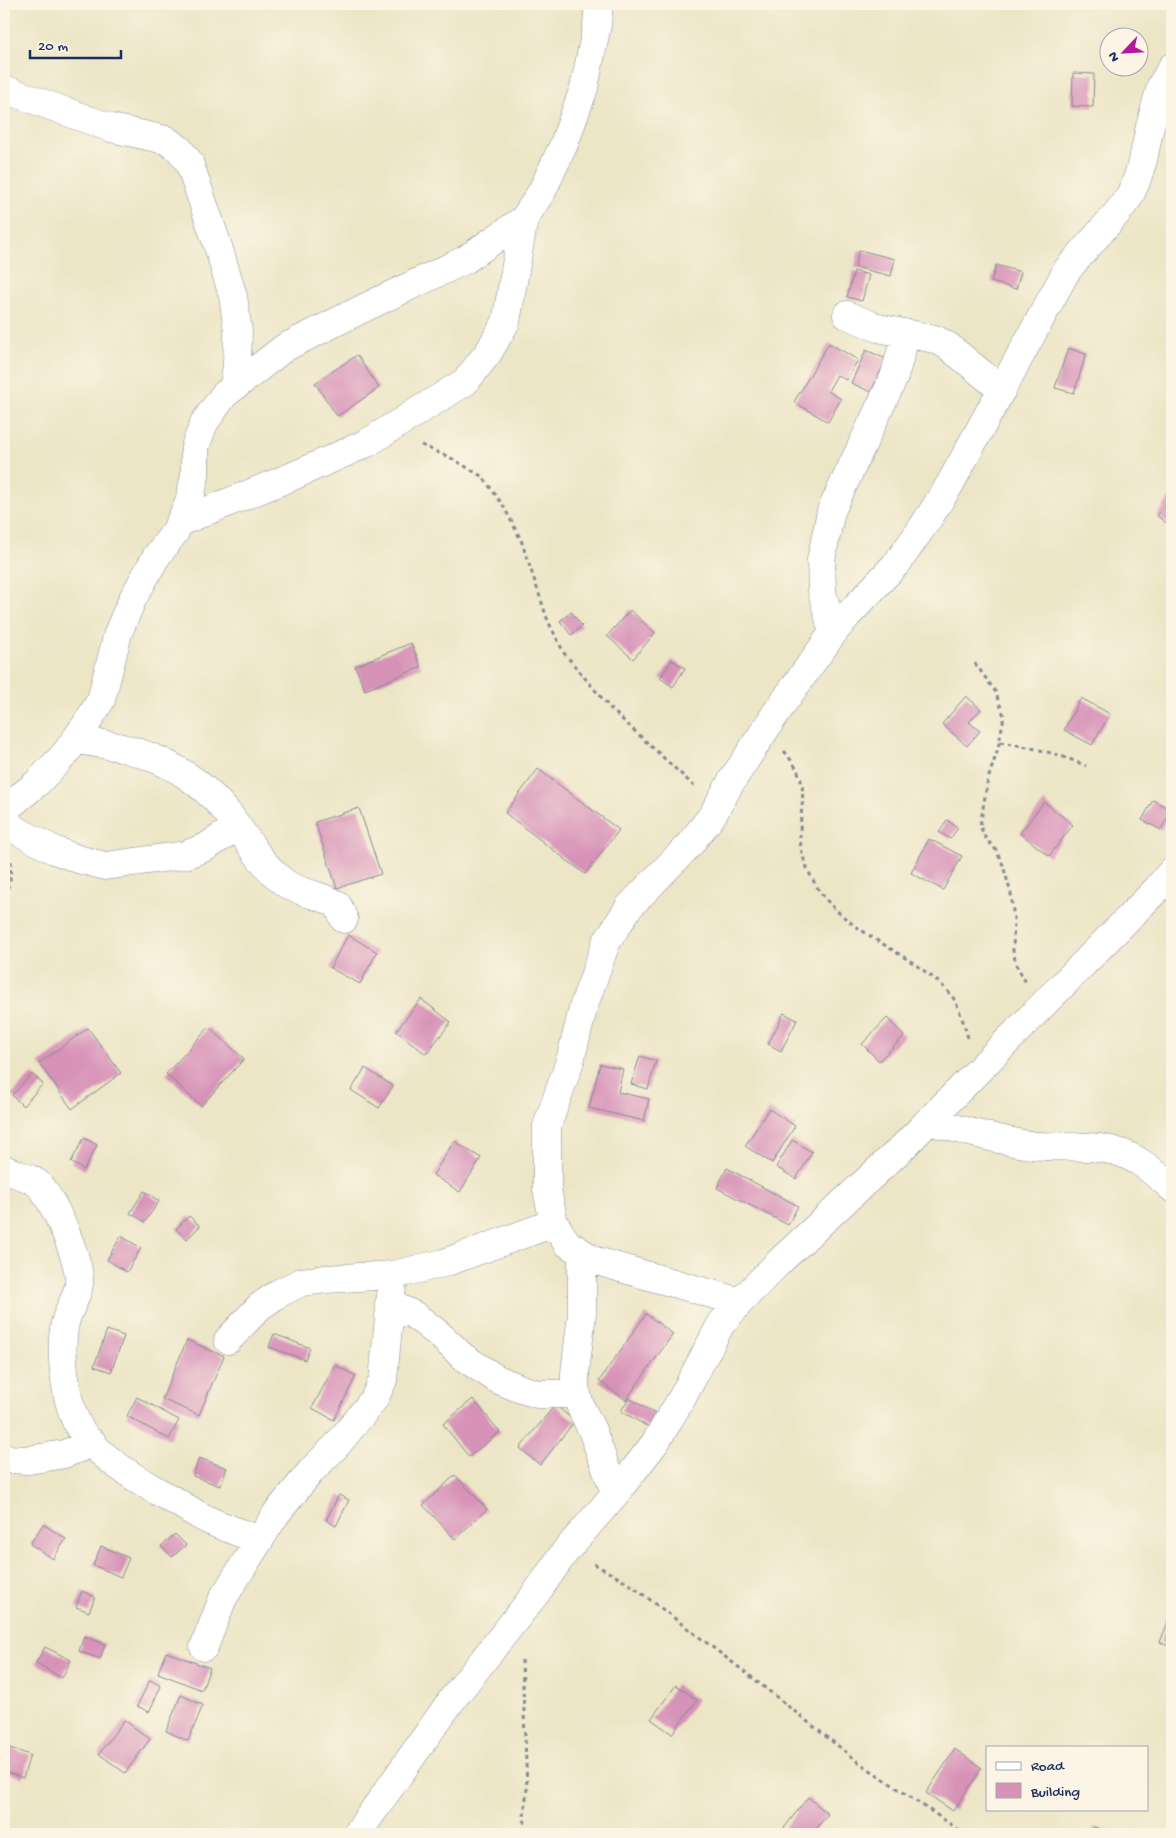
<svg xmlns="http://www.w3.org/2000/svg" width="1176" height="1838" viewBox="0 0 1176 1838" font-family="'Gochi Hand',sans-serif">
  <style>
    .building { fill: #d792b7 }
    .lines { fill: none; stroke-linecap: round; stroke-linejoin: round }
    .minor-casing { stroke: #848a92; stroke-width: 29 }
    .path { stroke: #848a92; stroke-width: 3; stroke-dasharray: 4 4; stroke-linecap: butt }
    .minor { stroke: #fff; stroke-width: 28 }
  </style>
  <rect width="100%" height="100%" fill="#fcf5e5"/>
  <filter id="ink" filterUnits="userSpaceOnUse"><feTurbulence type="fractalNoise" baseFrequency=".02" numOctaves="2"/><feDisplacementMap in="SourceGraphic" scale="10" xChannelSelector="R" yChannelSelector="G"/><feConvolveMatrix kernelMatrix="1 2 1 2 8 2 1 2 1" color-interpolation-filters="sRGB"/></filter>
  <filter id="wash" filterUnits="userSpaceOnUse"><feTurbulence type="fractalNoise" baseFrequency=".0096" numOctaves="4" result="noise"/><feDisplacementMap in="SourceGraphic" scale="20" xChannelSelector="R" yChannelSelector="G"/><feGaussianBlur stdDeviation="1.12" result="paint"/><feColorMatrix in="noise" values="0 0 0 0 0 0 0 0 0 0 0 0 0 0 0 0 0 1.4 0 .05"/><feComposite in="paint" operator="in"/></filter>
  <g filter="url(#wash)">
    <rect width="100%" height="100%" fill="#ece5c6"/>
    <g id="blocks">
      <!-- building -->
      <path class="building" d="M 1073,73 L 1094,74 L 1093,107 L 1072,106 Z
        M 859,250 L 895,259 L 891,276 L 855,267 Z
        M 996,265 L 1021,272 L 1016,289 L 991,282 Z
        M 854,271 L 869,275 L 862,301 L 847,297 Z
        M 829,343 L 858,360 L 846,380 L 837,375 L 828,391 L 841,399 L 828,422 L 794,402 Z
        M 1068,348 L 1086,354 L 1074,393 L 1055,388 Z
        M 866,350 L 886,359 L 871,392 L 851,383 Z
        M 357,355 L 379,388 L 337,416 L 315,383 Z
        M 1172,494 L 1172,527 L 1157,516 Z
        M 630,610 L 655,633 L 633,659 L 607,636 Z
        M 571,612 L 582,626 L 571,635 L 560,621 Z
        M 411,643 L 421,667 L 365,690 L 355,666 Z
        M 672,660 L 685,668 L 673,687 L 660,678 Z
        M 966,696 L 981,709 L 969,722 L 980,731 L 967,746 L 942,724 Z
        M 1081,698 L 1110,714 L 1092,745 L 1064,730 Z
        M 538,769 L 619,830 L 585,874 L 505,813 Z
        M 1153,800 L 1171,810 L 1161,830 L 1142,820 Z
        M 1044,802 L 1073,825 L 1049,856 L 1020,833 Z
        M 359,808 L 381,874 L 337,888 L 315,822 Z
        M 947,820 L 958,828 L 950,839 L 939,832 Z
        M 929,839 L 962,856 L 943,890 L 911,873 Z
        M 348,935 L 377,952 L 360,984 L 330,968 Z
        M 421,999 L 451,1022 L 426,1054 L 396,1031 Z
        M 784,1013 L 797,1020 L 781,1051 L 768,1044 Z
        M 887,1018 L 904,1036 L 879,1061 L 862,1044 Z
        M 209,1027 L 244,1059 L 201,1106 L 166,1074 Z
        M 88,1028 L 121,1073 L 72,1109 L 39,1063 Z
        M 640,1056 L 656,1061 L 648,1089 L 631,1084 Z
        M 600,1064 L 623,1069 L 618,1092 L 649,1099 L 644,1121 L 589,1108 Z
        M 365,1068 L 393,1086 L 379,1108 L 351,1090 Z
        M 32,1074 L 43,1084 L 23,1106 L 12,1095 Z
        M 769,1109 L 795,1126 L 772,1163 L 745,1146 Z
        M 84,1138 L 97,1145 L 84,1170 L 71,1162 Z
        M 792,1140 L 812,1152 L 796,1179 L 776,1167 Z
        M 454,1141 L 481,1158 L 460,1192 L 433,1175 Z
        M 727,1168 L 798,1206 L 788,1225 L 717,1188 Z
        M 144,1191 L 159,1201 L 145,1222 L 130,1213 Z
        M 189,1216 L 200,1226 L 187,1239 L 176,1229 Z
        M 121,1236 L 141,1248 L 127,1272 L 107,1260 Z
        M 646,1314 L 673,1334 L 626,1400 L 599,1381 Z
        M 107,1330 L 124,1336 L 111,1372 L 94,1366 Z
        M 274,1334 L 310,1348 L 305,1360 L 269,1347 Z
        M 187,1340 L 224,1356 L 199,1415 L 162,1399 Z
        M 335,1365 L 356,1376 L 334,1420 L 312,1408 Z
        M 137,1397 L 179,1420 L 169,1439 L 127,1416 Z
        M 629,1398 L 657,1415 L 650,1428 L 621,1411 Z
        M 473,1399 L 500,1432 L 469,1457 L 443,1424 Z
        M 555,1405 L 575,1421 L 540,1465 L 520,1448 Z
        M 199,1458 L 227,1468 L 220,1486 L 193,1476 Z
        M 455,1475 L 487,1509 L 455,1539 L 423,1505 Z
        M 339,1495 L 349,1500 L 336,1526 L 326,1520 Z
        M 43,1524 L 66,1539 L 53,1559 L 30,1544 Z
        M 175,1534 L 186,1545 L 172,1557 L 161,1546 Z
        M 101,1546 L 129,1558 L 121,1577 L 93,1565 Z
        M 82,1591 L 95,1597 L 89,1612 L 76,1607 Z
        M 1172,1612 L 1172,1648 L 1160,1642 Z
        M 84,1636 L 105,1644 L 100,1659 L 79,1651 Z
        M 45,1647 L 71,1660 L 62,1678 L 36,1663 Z
        M 166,1652 L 210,1668 L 202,1690 L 158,1673 Z
        M 150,1680 L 161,1686 L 149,1712 L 137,1706 Z
        M 676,1685 L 697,1700 L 672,1734 L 651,1719 Z
        M 181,1695 L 203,1705 L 188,1741 L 166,1731 Z
        M 124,1720 L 150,1739 L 125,1773 L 99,1754 Z
        M 4,1746 L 30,1755 L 23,1778 L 4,1771 Z
        M 955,1749 L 982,1768 L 953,1811 L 926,1793 Z
        M 808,1797 L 828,1814 L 812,1834 L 784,1834 L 781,1832 Z
        M 1094,1827 L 1117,1834 L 1092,1834 Z"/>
    </g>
  </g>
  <g filter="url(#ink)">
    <use href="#blocks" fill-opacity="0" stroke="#848a92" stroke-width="1"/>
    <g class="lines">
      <!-- minor casing -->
      <g class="minor-casing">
        <path id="minor" d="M 4,89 L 111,128 L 166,140 L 179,149 L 189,162 L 218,246 L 233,296 L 238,331 L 237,364 L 234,387
          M 847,315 L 878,328 L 935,339 L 948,346 L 1002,390
          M 180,522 L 293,476 L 367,443 L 465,382 L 488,353 L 506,322 L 524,219
          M 833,633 L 822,592 L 821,560 L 831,511 L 894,377 L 906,334
          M 75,740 C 139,747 188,764 230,816 C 248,839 261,865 285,883 C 298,893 329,897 337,905 C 340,909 342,914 344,919
          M 4,809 L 14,802 L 37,783 L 65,754 L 85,726 L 101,700 L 118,633 L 132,600 L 156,557 L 175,532 L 189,503 L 195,475 L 195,447 L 204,423 L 224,395 L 284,348 L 368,306 L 465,260 L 524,219 L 542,191 L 564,144 L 584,88 L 597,25 L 599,4
          M 4,820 L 14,829 L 54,850 L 78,859 L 105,866 L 185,855 L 206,847 L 237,827
          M 928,1121 C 962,1130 995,1140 1030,1145 C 1059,1149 1089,1143 1118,1152 C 1139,1158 1156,1174 1172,1188
          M 4,1169 C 13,1173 32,1178 38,1184 C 53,1198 82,1264 79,1284 C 77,1298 68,1310 65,1323 C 59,1351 65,1402 79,1427 C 96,1457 147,1486 177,1502 C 188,1509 199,1516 210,1521 C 226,1528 243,1534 259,1540
          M 582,1253 L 582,1313 L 575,1373 L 575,1388 L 581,1408 L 592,1430 L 615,1493
          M 740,1302 L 593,1260 L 567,1243 L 554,1223 L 547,1190 L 547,1126 L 570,1061 L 584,1005 L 606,943 L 629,907 L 689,845 L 712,816 L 731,782 L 778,710 L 833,633 L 847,616 L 898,562 L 926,522 L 950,484 L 1067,270 L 1117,213 L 1129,197 L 1136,182 L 1143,160 L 1150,126 L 1161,86 L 1172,67
          M 389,1304 L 414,1315 L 440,1335 L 463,1357 L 497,1379 L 521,1389 L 538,1394 L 577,1394
          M 228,1340 L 259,1307 L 279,1293 L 302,1282 L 326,1279 L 393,1275 L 444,1263 L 554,1223
          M 4,1459 L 29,1460 L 64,1454 L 93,1443
          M 204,1647 L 223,1598 L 276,1514 L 312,1470 L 336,1446 L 359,1418 L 374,1399 L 383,1380 L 393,1275
          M 357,1834 L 451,1701 L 537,1592 L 564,1553 L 616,1493 L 655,1443 L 682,1398 L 721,1324 L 740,1302 L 779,1262 L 904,1146 L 1157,889 L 1172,871"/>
      </g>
      <!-- path -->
      <path class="path" d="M 421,445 L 453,459 L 483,477 L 504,507 L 521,540 L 548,621 L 564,653 L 611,709 L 694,786
        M 975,663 L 995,691 L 1004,716 L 998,749 L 988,779 L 980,826 L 986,839 L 996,850 L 1003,865 L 1011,894 L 1014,919 L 1013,951 L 1016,964 L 1026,983
        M 1000,742 C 1030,747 1058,753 1086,766
        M 784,751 C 811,783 801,796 800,833 C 799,858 814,887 831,905 C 864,940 921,959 952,996 C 958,1004 965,1027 968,1038
        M 4,896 L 10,882 L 11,860
        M 594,1564 L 628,1583 L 745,1672 L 857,1761 L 965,1834
        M 522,1660 L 527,1789 L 524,1816 L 526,1834"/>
      <!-- minor -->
      <use href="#minor" class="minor"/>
    </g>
  </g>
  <!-- margin -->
  <rect width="1176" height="1838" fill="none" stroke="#fcf5e5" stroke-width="20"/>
  <!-- legend -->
  <rect x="986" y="1746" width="162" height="65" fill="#fcf5e5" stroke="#a2a6af"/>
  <rect x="996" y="1762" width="25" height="8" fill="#ffffff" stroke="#a2a6af"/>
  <text x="1031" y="1770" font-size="15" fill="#1b2f5e">Road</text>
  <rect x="996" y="1783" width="25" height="15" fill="#d792b7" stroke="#a2a6af"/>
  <text x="1031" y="1796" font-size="15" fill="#1b2f5e">Building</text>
  <!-- north arrow -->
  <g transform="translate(1124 52) rotate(245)"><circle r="24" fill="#fcf5e5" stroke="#a2a6af"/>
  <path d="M0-4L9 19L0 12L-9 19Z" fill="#b5179e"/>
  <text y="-8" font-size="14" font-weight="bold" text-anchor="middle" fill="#1b2f5e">N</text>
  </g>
  <!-- scale -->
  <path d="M30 50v8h91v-8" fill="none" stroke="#1b2f5e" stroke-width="2.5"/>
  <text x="38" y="50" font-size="15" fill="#1b2f5e" stroke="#fcf5e5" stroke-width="4" paint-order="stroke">20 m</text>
</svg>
